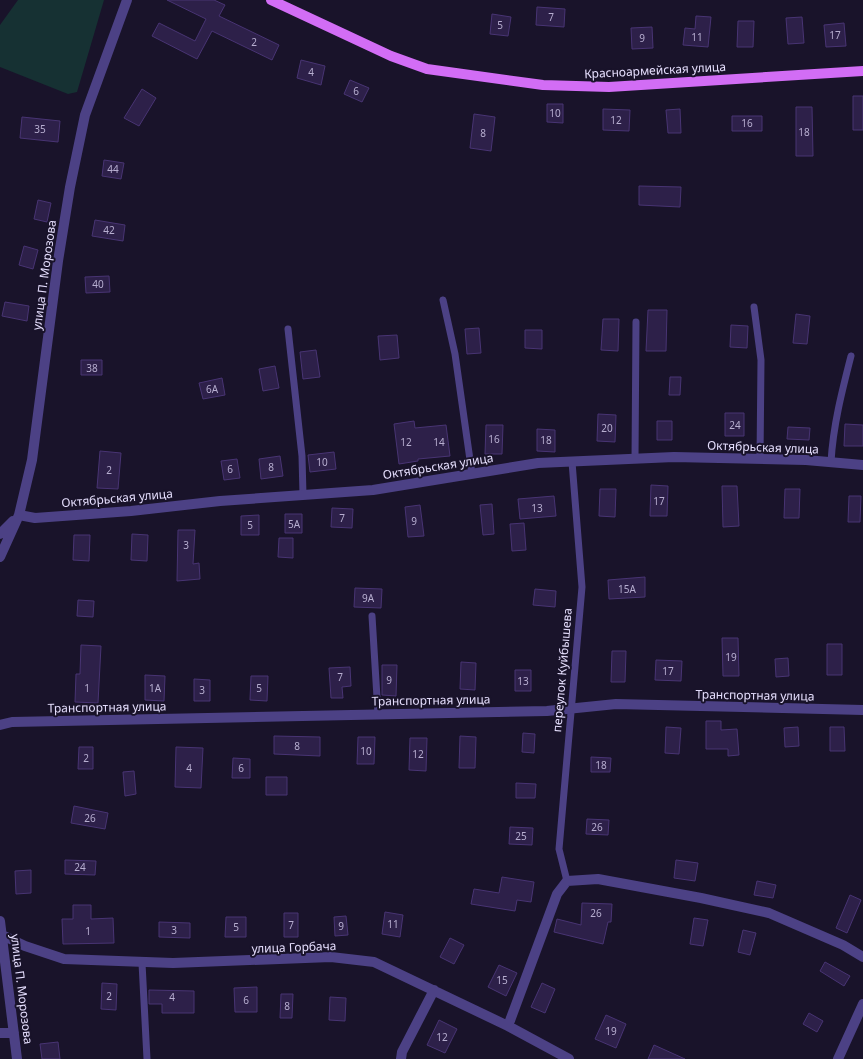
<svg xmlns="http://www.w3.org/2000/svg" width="863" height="1059" viewBox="0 0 863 1059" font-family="'Noto Sans',sans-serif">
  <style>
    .green { fill: #163133 }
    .building { fill: #2d2049; stroke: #483473 }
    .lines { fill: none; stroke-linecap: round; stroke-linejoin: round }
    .service { stroke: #4c4185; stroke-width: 7 }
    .minor { stroke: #4c4185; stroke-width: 10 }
    .primary { stroke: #d26df5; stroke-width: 10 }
    .labels { text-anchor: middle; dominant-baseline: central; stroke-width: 4; stroke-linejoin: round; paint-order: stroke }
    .number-label { font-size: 10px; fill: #b7aed0 }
    .street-label { font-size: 12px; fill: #e5defd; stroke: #19132a }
  </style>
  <rect width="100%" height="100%" fill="#19132a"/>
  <!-- green -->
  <path class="green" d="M 18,0 L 104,0 L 77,92 L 68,94 L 0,67 L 0,25 Z"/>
  <!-- building -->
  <path class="building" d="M 167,0 L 214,0 L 225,5 L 219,16 L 279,45 L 272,60 L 212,31 L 197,59 L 152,36 L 159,23 L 195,41 L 206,19 Z
    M 537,7 L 565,9 L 564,27 L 536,25 Z
    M 492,14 L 511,17 L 508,36 L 490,34 Z
    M 696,16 L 711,17 L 708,47 L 683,45 L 685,28 L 695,29 Z
    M 802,17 L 804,43 L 788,44 L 786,18 Z
    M 738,21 L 754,21 L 753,47 L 737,47 Z
    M 844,23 L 846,46 L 826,47 L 824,25 Z
    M 652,27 L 653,48 L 632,49 L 631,28 Z
    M 301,60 L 325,66 L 321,85 L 297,78 Z
    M 350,80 L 369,88 L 362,102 L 344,94 Z
    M 142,89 L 156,98 L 139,126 L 124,118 Z
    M 853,96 L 863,96 L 863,130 L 853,130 Z
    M 547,104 L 563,104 L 563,123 L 547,122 Z
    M 796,107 L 812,107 L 813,156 L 796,156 Z
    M 603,109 L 630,110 L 629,131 L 603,130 Z
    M 680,109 L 681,133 L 668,133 L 666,110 Z
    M 474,114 L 495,117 L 491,151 L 470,148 Z
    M 732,116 L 762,116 L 762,131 L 732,131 Z
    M 22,117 L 60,121 L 58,142 L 20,138 Z
    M 104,160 L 124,163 L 121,179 L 102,176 Z
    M 639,186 L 681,187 L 680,207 L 639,205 Z
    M 38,200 L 51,203 L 47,222 L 34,219 Z
    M 95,220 L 125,225 L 123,241 L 92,236 Z
    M 24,246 L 38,250 L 33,269 L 19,265 Z
    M 109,276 L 110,292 L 86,293 L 85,277 Z
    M 5,302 L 29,306 L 27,321 L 2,316 Z
    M 648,310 L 667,310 L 666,351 L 646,351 Z
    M 796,314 L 810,316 L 807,344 L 793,343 Z
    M 603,319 L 619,319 L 618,351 L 601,350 Z
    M 731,325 L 748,326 L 747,348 L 730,347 Z
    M 479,328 L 481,353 L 467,354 L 465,329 Z
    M 525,330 L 542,330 L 542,349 L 525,348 Z
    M 397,335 L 399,358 L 380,360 L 378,336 Z
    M 316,350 L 320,377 L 303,379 L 300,352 Z
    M 81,360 L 102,360 L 102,375 L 81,375 Z
    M 275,366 L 279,388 L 263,391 L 259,369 Z
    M 670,377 L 681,377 L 680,395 L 669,395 Z
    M 222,378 L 225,395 L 203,399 L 199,383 Z
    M 725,413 L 744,413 L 744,436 L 725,436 Z
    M 598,414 L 616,415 L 615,442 L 597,441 Z
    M 414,421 L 415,428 L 446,425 L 450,456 L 418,459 L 418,461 L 399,464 L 394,424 Z
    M 657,421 L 672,421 L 672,440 L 657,440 Z
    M 845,424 L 863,425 L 863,446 L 844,446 Z
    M 486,425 L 503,425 L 502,454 L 485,454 Z
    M 788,427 L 810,428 L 809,440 L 787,439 Z
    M 537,429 L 555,430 L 555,452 L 537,451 Z
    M 100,451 L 121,453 L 118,489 L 97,488 Z
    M 334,452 L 336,469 L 310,472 L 308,455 Z
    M 280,456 L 283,476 L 261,479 L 259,459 Z
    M 237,459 L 240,478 L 224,480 L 221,461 Z
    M 651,485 L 668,486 L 667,516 L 650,516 Z
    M 722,486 L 737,486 L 739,526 L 723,527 Z
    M 600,489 L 616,489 L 615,517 L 599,516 Z
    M 785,489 L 800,489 L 799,518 L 784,518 Z
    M 554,496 L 556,516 L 520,519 L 518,499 Z
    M 849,496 L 861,496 L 860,522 L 848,522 Z
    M 492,504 L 494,534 L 483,535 L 480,505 Z
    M 420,505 L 424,536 L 408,537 L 405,507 Z
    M 332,508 L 353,509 L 352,528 L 331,527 Z
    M 285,514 L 302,514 L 302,533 L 285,533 Z
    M 259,515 L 259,535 L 241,535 L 241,516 Z
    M 524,523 L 526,550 L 512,551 L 510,524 Z
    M 178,530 L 195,530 L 193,564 L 199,563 L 200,579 L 177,581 Z
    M 132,534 L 148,535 L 147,561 L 131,560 Z
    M 74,535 L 90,535 L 89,561 L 73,560 Z
    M 279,538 L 293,538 L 293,558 L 278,557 Z
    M 645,577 L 645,597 L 609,599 L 608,580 Z
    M 355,588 L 382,589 L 381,608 L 354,607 Z
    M 535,589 L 556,591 L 555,607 L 533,605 Z
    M 78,600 L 94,601 L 93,617 L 77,616 Z
    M 722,638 L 738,638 L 739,676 L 723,676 Z
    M 827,644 L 842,644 L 842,675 L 827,675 Z
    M 81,645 L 101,646 L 98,703 L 75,702 L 76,674 L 80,674 Z
    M 612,651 L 626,651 L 625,682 L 611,682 Z
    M 788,658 L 789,676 L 776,677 L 775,659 Z
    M 656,660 L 682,661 L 681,681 L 655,680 Z
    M 461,662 L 476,663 L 475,690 L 460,689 Z
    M 382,665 L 397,665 L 396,696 L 382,695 Z
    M 350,667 L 351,686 L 342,687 L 343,698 L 331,698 L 329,668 Z
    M 515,670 L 531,670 L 531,691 L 515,691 Z
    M 145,675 L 165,676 L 164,701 L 145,700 Z
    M 251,676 L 268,676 L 267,701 L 250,700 Z
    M 194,679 L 210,680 L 210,701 L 194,701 Z
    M 706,721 L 721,721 L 721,730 L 737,729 L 739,755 L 728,756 L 728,749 L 706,749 Z
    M 666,727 L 681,728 L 679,754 L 665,753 Z
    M 798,727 L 799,746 L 785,747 L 784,728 Z
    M 830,727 L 844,727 L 845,751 L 830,751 Z
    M 523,733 L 535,734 L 534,753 L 522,752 Z
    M 274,736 L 320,737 L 320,756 L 274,754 Z
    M 460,736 L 476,737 L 475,768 L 459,768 Z
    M 358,737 L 375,737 L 374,764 L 357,764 Z
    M 410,738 L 427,738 L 426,771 L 409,770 Z
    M 79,747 L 93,747 L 93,769 L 78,769 Z
    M 176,747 L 203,748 L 201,788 L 175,787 Z
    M 591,757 L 611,758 L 610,772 L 591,772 Z
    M 233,758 L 250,759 L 250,778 L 232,778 Z
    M 134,771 L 136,794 L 125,796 L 123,772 Z
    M 266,777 L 287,777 L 287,795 L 266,795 Z
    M 516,783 L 536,784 L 535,798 L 516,798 Z
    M 74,806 L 108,813 L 105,829 L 71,823 Z
    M 587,819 L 609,820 L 608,835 L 586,834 Z
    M 510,827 L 533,828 L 532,845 L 509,844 Z
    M 65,860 L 96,861 L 95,875 L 65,874 Z
    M 676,860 L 698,863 L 695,881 L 674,878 Z
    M 31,870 L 31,893 L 16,894 L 15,871 Z
    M 502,877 L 534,882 L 531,902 L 517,900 L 515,911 L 471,904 L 474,889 L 499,893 Z
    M 757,881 L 776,885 L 773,898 L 754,895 Z
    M 850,895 L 861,900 L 847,933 L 836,928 Z
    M 582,903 L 612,904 L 611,922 L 608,922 L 603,944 L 554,932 L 557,919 L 581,925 Z
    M 73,905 L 91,905 L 91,919 L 113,918 L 114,943 L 63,944 L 62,919 L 73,919 Z
    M 385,912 L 403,915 L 400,937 L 382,934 Z
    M 284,913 L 298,913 L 298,937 L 284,937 Z
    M 346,916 L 348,935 L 335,936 L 334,917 Z
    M 226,917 L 246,917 L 246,937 L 225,937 Z
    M 694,918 L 708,920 L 703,946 L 690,944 Z
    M 159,922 L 190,923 L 190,938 L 159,937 Z
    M 743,930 L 756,933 L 750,955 L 738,952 Z
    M 450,938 L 464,945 L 454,964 L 440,957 Z
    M 825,962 L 850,976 L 844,986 L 820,971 Z
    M 499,965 L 517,973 L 506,996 L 488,987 Z
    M 102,983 L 117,984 L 116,1010 L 101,1009 Z
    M 542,983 L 555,989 L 545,1013 L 531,1007 Z
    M 257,987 L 257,1012 L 235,1012 L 234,988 Z
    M 149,990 L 194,991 L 194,1013 L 162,1013 L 162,1004 L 149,1004 Z
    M 281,994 L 293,994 L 292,1018 L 280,1018 Z
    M 330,997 L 346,998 L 345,1021 L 329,1020 Z
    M 809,1013 L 823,1021 L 817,1032 L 803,1024 Z
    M 606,1015 L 626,1024 L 616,1048 L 595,1039 Z
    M 439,1020 L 457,1029 L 445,1053 L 427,1045 Z
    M 58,1042 L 60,1059 L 42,1059 L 40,1044 Z
    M 654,1045 L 685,1059 L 648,1059 Z"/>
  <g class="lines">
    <!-- service -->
    <path class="service" d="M 443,300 L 455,354 L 472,474
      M 754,307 L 761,360 L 760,459
      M 288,329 L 302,456 L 303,495
      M 635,459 L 636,322
      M 831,462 C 833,426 842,391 851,356
      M 372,616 L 378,714
      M 567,881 L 559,849 L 582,587 L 572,462
      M 142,963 L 147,1059"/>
    <!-- minor -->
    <path class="minor" d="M 19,515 L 35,518 L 131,511 L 220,501 L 373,490 L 538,463 L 674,457 L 806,460 L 863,465
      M 0,534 L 13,521
      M 0,557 L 19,515 L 32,460 L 58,261 L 70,187 L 85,115 L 127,0
      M 0,725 L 12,722 L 547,711 L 616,704 L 863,710
      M 0,921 L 17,1059
      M 2,935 L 25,946 L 64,959 L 173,963 L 331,957 L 374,962 L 508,1026 L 569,1059
      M 508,1026 L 557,894 L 567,881 L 598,879 L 701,898 L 769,913 L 843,945 L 863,957
      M 0,1033 L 14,1033
      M 401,1059 L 402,1052 L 434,990
      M 838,1059 L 863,1004"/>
    <!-- primary -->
    <path class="primary" d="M 271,0 L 391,56 L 427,69 L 543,85 L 609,87 L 863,71"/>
  </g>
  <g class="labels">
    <!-- number labels -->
    <g class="number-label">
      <text x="551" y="17">7</text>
      <text x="500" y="25">5</text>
      <text x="835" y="35">17</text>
      <text x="697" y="37">11</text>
      <text x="642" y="38">9</text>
      <text x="254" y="42">2</text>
      <text x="311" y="72">4</text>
      <text x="356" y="91">6</text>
      <text x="555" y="113">10</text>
      <text x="616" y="120">12</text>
      <text x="747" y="123">16</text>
      <text x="40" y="129">35</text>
      <text x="804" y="132">18</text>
      <text x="483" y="133">8</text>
      <text x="113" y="169">44</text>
      <text x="109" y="230">42</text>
      <text x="98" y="284">40</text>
      <text x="92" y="368">38</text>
      <text x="212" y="389">6А</text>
      <text x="735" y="425">24</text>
      <text x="607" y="428">20</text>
      <text x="494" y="439">16</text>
      <text x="546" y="440">18</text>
      <text x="406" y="442">12</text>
      <text x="439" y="442">14</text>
      <text x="322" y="462">10</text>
      <text x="271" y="467">8</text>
      <text x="230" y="469">6</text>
      <text x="109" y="470">2</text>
      <text x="659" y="501">17</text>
      <text x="537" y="508">13</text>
      <text x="342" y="518">7</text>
      <text x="414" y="521">9</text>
      <text x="294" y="524">5А</text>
      <text x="250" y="525">5</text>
      <text x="186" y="545">3</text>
      <text x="627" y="589">15А</text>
      <text x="368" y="598">9А</text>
      <text x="731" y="657">19</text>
      <text x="668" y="671">17</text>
      <text x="340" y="677">7</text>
      <text x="389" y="680">9</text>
      <text x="523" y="681">13</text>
      <text x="87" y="688">1</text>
      <text x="155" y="688">1А</text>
      <text x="259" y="688">5</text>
      <text x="202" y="690">3</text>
      <text x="297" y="746">8</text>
      <text x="366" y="751">10</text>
      <text x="418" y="754">12</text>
      <text x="86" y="758">2</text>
      <text x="601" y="765">18</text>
      <text x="189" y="768">4</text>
      <text x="241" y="768">6</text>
      <text x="90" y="818">26</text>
      <text x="597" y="827">26</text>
      <text x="521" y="836">25</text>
      <text x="80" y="867">24</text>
      <text x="596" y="913">26</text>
      <text x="393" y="924">11</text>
      <text x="291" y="925">7</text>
      <text x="341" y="926">9</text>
      <text x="236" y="927">5</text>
      <text x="174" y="930">3</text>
      <text x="88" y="931">1</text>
      <text x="502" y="980">15</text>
      <text x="109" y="996">2</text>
      <text x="172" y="997">4</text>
      <text x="246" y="1000">6</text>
      <text x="287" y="1006">8</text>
      <text x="611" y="1031">19</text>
      <text x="442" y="1037">12</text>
    </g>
    <!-- street labels -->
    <g class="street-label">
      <text transform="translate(655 70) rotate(-3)">Красноармейская улица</text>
      <text transform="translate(44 275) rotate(-82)">улица П. Морозова</text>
      <text transform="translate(763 447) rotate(2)">Октябрьская улица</text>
      <text transform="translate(438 466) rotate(-9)">Октябрьская улица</text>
      <text transform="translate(117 498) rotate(-5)">Октябрьская улица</text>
      <text transform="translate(562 670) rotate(-85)">переулок Куйбышева</text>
      <text transform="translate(755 695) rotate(1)">Транспортная улица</text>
      <text transform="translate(431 700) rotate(-1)">Транспортная улица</text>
      <text transform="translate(107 707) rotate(-1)">Транспортная улица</text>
      <text transform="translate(294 947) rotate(-2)">улица Горбача</text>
      <text transform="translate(22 989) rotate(83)">улица П. Морозова</text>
    </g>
  </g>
</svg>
